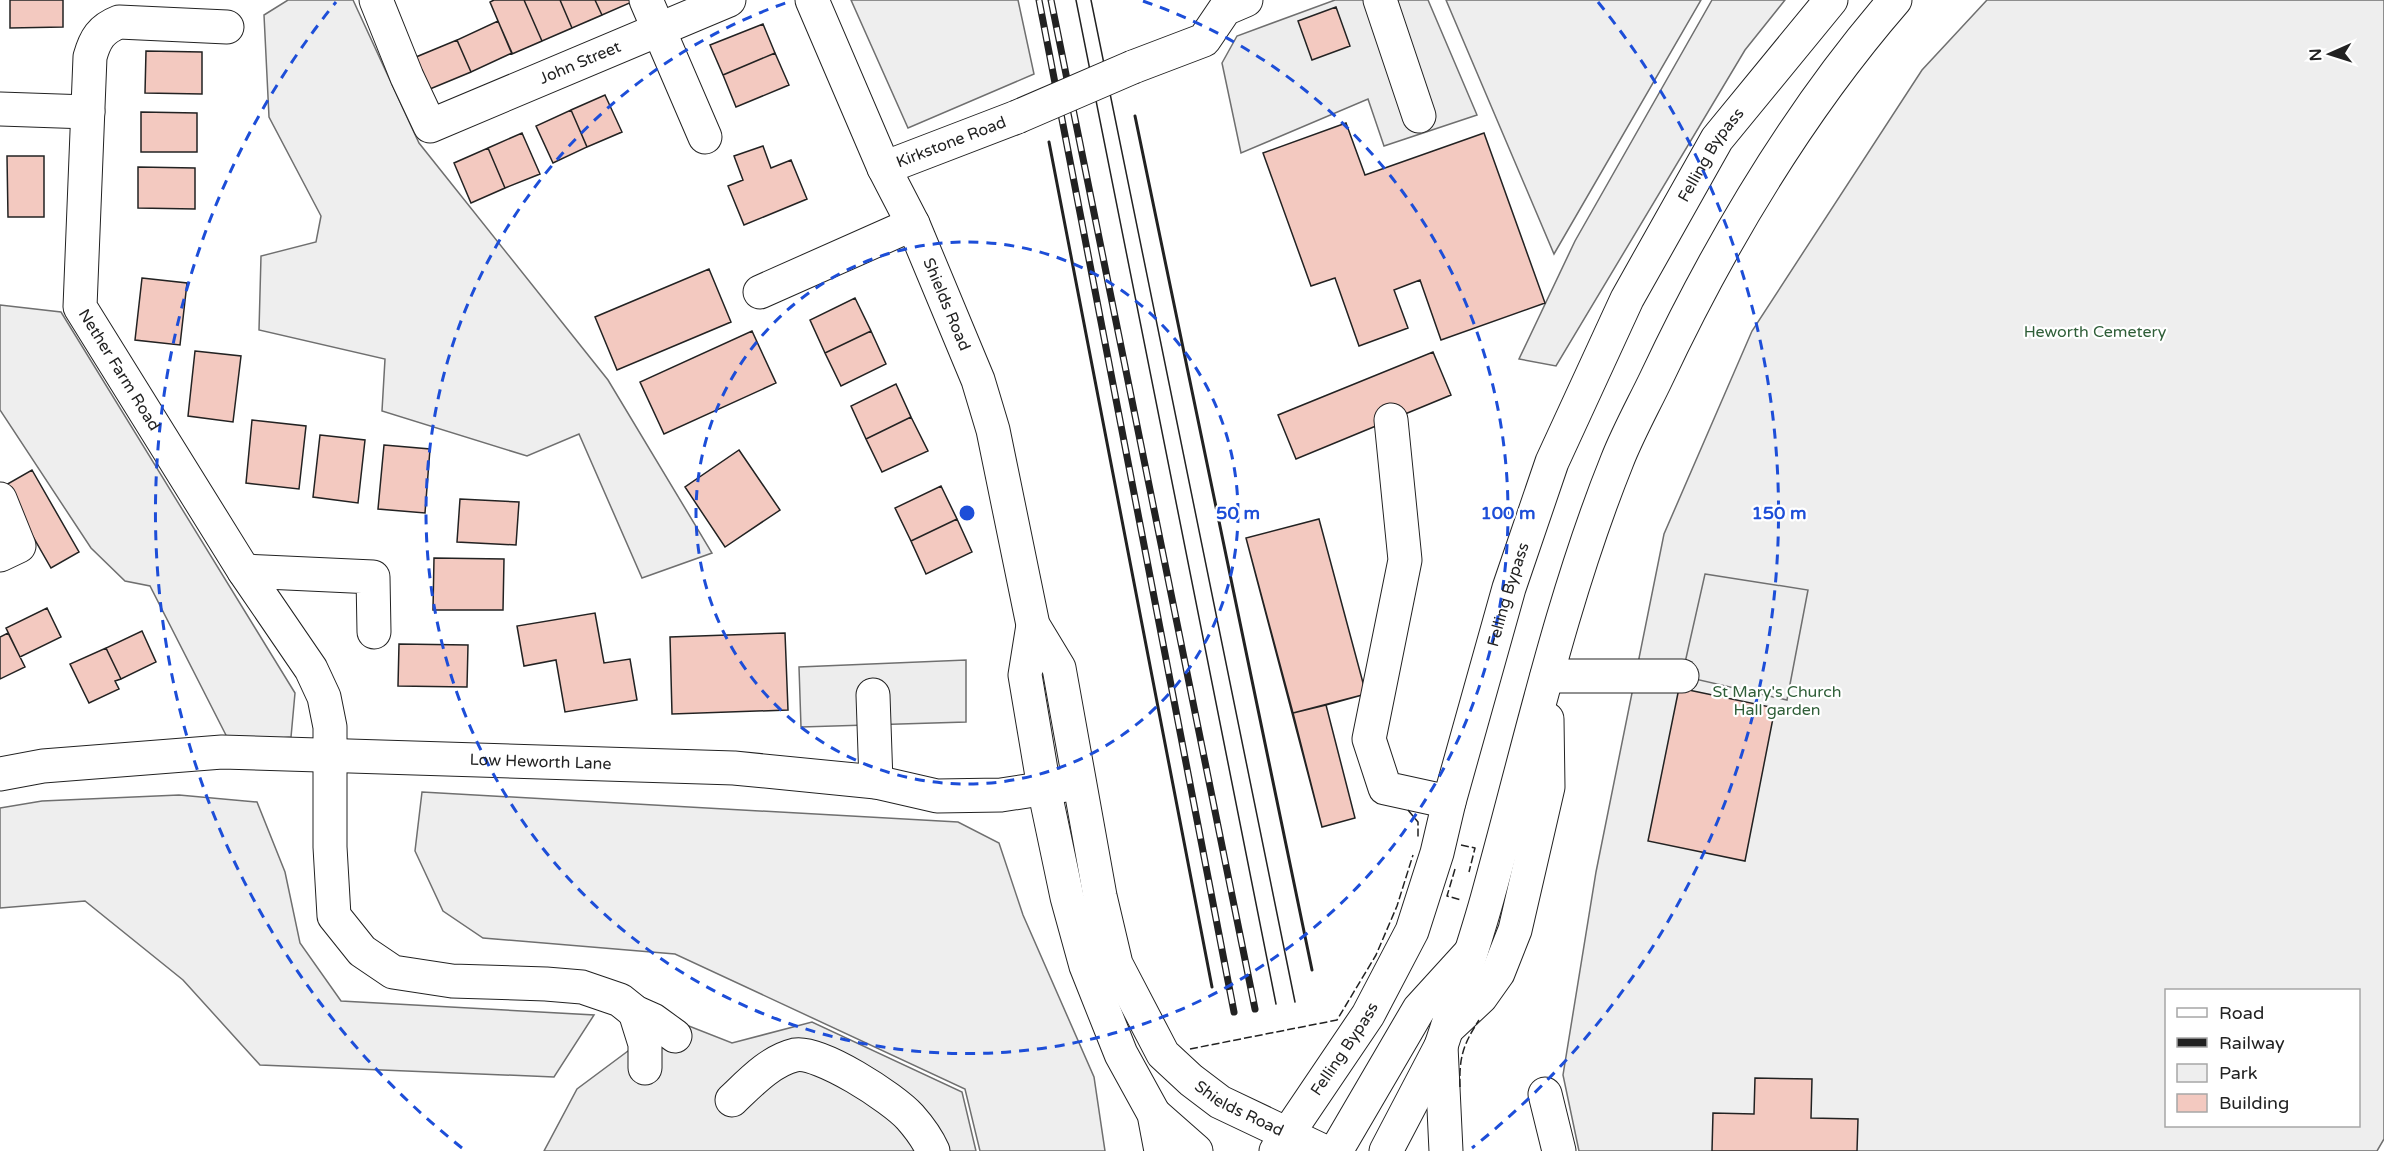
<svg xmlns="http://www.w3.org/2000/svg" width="2384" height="1151" viewBox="0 0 2384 1151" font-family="'Varela Round',sans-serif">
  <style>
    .green { fill: #eee; stroke: #6f6f6f; stroke-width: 1.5; fill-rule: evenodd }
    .parking { fill: #ededed; stroke: #6f6f6f; stroke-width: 1.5 }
    .building { fill: #f3c9c0; stroke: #222; stroke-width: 1.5 }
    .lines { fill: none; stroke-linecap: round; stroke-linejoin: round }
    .minor-casing { stroke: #222; stroke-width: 35 }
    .major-casing { stroke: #222; stroke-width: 35 }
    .highway-casing { stroke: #222; stroke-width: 35 }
    .minor { stroke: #fff; stroke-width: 33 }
    .major { stroke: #fff; stroke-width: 33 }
    .highway { stroke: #fff; stroke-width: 33 }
    .tram { stroke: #222; stroke-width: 1.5 }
    .rail-casing { stroke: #222; stroke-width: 7 }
    .rail { stroke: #fff; stroke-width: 4.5; stroke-dasharray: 14; stroke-linecap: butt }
    .minor-bridge-casing { stroke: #222; stroke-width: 35; stroke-linecap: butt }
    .minor-bridge { stroke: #fff; stroke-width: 33 }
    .fence { stroke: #222; stroke-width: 1.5; stroke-dasharray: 8 3; stroke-linecap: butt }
    .wall { stroke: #222; stroke-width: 3 }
    .ring { fill: none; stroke: #1d4ed8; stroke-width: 3; stroke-dasharray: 10 8 }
    .labels { text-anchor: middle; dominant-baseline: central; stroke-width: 4.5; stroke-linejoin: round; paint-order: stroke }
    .street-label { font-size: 16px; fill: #222; stroke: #fff }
    .park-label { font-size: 16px; fill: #2f5e38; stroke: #fff }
    .centre { fill: #1d4ed8; stroke: #fff; stroke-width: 3 }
    .ring-label { font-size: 18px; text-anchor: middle; font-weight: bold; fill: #1d4ed8; stroke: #fff; stroke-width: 4.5; stroke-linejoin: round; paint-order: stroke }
  </style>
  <rect width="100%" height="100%" fill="#fff"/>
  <!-- green -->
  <path class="green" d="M 288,0 L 353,0 L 419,143 L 608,380 L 712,553 L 642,578 L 579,434 L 527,456 L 382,411 L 385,359 L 259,330 L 261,256 L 316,242 L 321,216 L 269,117 L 264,15 Z
    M 851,0 L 1018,0 L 1034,74 L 908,128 Z
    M 1446,0 L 1701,0 L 1554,254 Z
    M 1712,0 L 1785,0 L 1745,50 L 1556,366 L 1519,359 L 1575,241 Z
    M 1987,0 L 2384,0 L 2384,1139 L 2377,1151 L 1579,1151 L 1563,1075 L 1596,872 L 1664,534 L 1752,331 L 1922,70 ZM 2166,990 L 2358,990 L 2358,1126 L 2166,1126 Z
    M 0,305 L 61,312 L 295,693 L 291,737 L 230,743 L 150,586 L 125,581 L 91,548 L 0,410 Z
    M 422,792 L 958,822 L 999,843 L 1023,915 L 1094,1077 L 1105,1151 L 980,1151 L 965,1089 L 675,954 L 483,938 L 443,911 L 415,851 Z
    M 179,795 L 257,802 L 285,872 L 300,943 L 341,1001 L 594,1015 L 554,1077 L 260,1065 L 183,980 L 85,901 L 0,908 L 0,808 L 42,801 Z"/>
  <!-- parking -->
  <path class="parking" d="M 1335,0 L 1428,0 L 1477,115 L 1384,146 L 1368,99 L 1241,153 L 1222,63 L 1237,36 Z
    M 1705,574 L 1808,590 L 1787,700 L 1682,676 Z
    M 966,660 L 966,722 L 801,727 L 799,667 Z
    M 671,1019 L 732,1043 L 812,1022 L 962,1092 L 976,1151 L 544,1151 L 577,1089 Z"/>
  <!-- building -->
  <path class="building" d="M 10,0 L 63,0 L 63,27 L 10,28 Z
    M 494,0 L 524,0 L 542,41 L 512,54 L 490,2 Z
    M 524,0 L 560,0 L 572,28 L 542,41 Z
    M 560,0 L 595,0 L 602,15 L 572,28 Z
    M 595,0 L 631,0 L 632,2 L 602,15 Z
    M 1336,7 L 1350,46 L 1312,60 L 1298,21 Z
    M 498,21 L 512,53 L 471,72 L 457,40 Z
    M 763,24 L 775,53 L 723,75 L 710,45 Z
    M 457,40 L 471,72 L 430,89 L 416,57 Z
    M 146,51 L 202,52 L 202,94 L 145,93 Z
    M 775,53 L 789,85 L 736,107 L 723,75 Z
    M 605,95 L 622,132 L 587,147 L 571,110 Z
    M 571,110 L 587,147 L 553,163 L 536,126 Z
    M 141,112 L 197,113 L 197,152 L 141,152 Z
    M 1346,123 L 1365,175 L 1484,133 L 1545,303 L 1441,340 L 1420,280 L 1394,290 L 1408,328 L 1359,346 L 1335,278 L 1311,286 L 1263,153 Z
    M 522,133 L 540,174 L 505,188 L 488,148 Z
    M 763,146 L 771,168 L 791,160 L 807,199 L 744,225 L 728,186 L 743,180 L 734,156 Z
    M 488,148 L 505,188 L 471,203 L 454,163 Z
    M 7,156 L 44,156 L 44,217 L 8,217 Z
    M 138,167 L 195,168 L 195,209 L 138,208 Z
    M 709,269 L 731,322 L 617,370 L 595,317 Z
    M 142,278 L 187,283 L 180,345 L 135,340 Z
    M 855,298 L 871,331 L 825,353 L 810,320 Z
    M 752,331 L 776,383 L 664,434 L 640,382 Z
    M 871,331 L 886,364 L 841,386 L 825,353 Z
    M 195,351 L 241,356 L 233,422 L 188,416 Z
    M 1433,352 L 1451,395 L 1296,459 L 1278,415 Z
    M 896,384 L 911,417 L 866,439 L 851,406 Z
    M 911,417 L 928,451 L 882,472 L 866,439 Z
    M 252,420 L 306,426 L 299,489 L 246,483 Z
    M 320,435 L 365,440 L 358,503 L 313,497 Z
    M 384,445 L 430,449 L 425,513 L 378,509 Z
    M 739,450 L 780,510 L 725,547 L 685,487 Z
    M 32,470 L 79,552 L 51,568 L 4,486 Z
    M 941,486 L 957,519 L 911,541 L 895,508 Z
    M 460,499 L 519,502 L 516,545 L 457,542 Z
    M 957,519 L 972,552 L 926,574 L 911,541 Z
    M 1319,519 L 1366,694 L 1326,705 L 1355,818 L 1322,827 L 1246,538 Z
    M 1319,519 L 1366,694 L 1293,713 L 1246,538 Z
    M 434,558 L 504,559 L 503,610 L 433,610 Z
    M 47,608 L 61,637 L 20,657 L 6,628 Z
    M 595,613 L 604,663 L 630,659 L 637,700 L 565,712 L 556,660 L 524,666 L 517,626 Z
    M 142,631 L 156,662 L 121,679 L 106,648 Z
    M 8,633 L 25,667 L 0,679 L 0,637 Z
    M 785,633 L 788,710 L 672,714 L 670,637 Z
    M 399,644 L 468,645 L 467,687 L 398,686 Z
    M 106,648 L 121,679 L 115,681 L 119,689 L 89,703 L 70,664 Z
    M 1679,688 L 1775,708 L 1745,861 L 1648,841 Z
    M 1326,705 L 1355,818 L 1322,827 L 1293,713 Z
    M 1755,1078 L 1812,1079 L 1811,1118 L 1858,1119 L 1857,1151 L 1712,1151 L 1713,1113 L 1754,1114 Z"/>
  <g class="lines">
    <!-- minor casing -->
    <g class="minor-casing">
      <g id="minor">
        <path id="s1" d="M 376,0 L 407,77 L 430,126 L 729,0"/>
        <path d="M 646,0 L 705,137"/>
        <path d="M 1380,0 L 1419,116"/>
        <path id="s2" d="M 227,27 L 119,22 C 101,29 95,39 90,57 L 80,307 L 244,571 L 311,669 L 324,697 L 330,727 L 330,847 L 334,916 L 362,951 L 393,972 L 452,981 L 546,984 L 582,987 L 620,1000 L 635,1012 L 653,1020 L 675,1036"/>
        <path d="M 1133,67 L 1204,40 L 1225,9 L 1246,0"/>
        <path d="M 0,109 L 88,112"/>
        <path id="s3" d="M 884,168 L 1017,117"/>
        <path d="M 760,292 L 913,224"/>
        <path d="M 1391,420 L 1405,560 L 1369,739 L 1385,788 L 1449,802"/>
        <path d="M 0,499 L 19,546 L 0,555"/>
        <path d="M 244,571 L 373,577 L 374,632"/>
        <path d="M 1547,676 L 1682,676"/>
        <path d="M 873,695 L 876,782"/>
        <path id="s4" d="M 0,774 L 43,766 L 222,752 L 734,768 L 876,782 L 937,796 L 1001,795 L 1079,783"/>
        <path d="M 635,1012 L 645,1044 L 645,1068"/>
        <path d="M 1545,1094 L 1559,1151"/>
        <path d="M 732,1100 C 750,1083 770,1061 795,1055 C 819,1050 893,1098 910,1117 C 918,1126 928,1140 933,1151"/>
      </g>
    </g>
    <!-- major casing -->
    <g class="major-casing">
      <g id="major">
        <path id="s5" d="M 812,0 L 884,168 L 913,224 L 978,380 L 993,430 L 1033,625 L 1059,668 L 1100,896 L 1116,964 L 1163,1054 L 1191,1080 L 1220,1102 L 1323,1151"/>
        <path d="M 1033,625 L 1025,675 L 1044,788 L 1067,897 L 1086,966 L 1121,1054 L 1154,1114 L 1161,1151"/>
        <path d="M 1441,1046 L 1446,1151"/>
        <path d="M 1154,1114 L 1196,1151"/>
        <path d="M 1336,1151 L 1419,1009 L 1470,953"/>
      </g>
    </g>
    <!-- highway casing -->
    <g class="highway-casing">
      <g id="highway">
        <path d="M 1448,1028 L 1481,997 L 1498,973 L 1515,930 L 1548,787 L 1547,719"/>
        <path id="s6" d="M 1276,1151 L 1368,1015 L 1412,931 L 1437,853 L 1449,802 L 1509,588 L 1552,462 L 1627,299 L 1717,139 L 1831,0"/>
        <path d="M 1386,1151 L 1441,1046 L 1447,1028 C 1461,982 1477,937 1489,892 C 1529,748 1561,600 1617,461 C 1628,433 1643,406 1656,379 C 1720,243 1797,113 1895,0"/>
      </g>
    </g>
    <!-- minor -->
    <use href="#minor" class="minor"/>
    <!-- major -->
    <use href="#major" class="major"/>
    <!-- highway -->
    <use href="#highway" class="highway"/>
    <!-- tram -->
    <path class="tram" d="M 1076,0 L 1276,1004
      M 1091,0 L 1295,1002"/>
    <!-- rail casing -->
    <g class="rail-casing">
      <path id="rail" d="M 1039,0 L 1234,1012
        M 1051,0 L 1255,1009"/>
    </g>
    <!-- rail -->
    <use href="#rail" class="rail"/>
    <!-- minor-bridge casing -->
    <g class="minor-bridge-casing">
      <path id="minor-bridge" d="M 1017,117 L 1133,67"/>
    </g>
    <!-- minor-bridge -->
    <use href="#minor-bridge" class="minor-bridge"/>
    <!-- fence -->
    <path class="fence" d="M 1408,810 L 1418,822 L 1418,838
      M 1461,845 L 1475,848 L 1469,872
      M 1455,869 L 1447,896 L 1461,900
      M 1190,1049 L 1337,1020 L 1376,955 L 1397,906 L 1413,855
      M 1460,1087 C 1459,1057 1463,1045 1479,1020"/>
    <!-- wall -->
    <path class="wall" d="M 1135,116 L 1312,970
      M 1049,142 L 1212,987"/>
  </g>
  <!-- distance rings -->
  <g class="ring">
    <circle cx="967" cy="513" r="271"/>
    <path d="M1143 1A541 541 0 1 1 791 1"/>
    <path d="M462 1148A812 812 0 0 1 336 2M1598 2A812 812 0 0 1 1472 1148"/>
  </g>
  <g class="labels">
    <!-- street labels -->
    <g class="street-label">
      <text stroke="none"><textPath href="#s1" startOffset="300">John Street</textPath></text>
      <text stroke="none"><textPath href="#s3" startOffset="72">Kirkstone Road</textPath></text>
      <text stroke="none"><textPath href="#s6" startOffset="1095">Felling Bypass</textPath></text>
      <text stroke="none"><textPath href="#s5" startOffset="333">Shields Road</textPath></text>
      <text stroke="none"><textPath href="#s2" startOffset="480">Nether Farm Road</textPath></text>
      <text stroke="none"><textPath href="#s6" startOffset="609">Felling Bypass</textPath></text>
      <text stroke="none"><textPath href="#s4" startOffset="542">Low Heworth Lane</textPath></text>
      <text stroke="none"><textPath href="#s6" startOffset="123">Felling Bypass</textPath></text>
      <text stroke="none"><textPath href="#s5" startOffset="1214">Shields Road</textPath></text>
    </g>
    <!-- park labels -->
    <g class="park-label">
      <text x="2095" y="332">Heworth Cemetery</text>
      <text x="1777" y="692">St Mary's Church<tspan x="1777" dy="18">Hall garden</tspan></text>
    </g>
  </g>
  <circle cx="967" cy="513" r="9" class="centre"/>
  <g class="ring-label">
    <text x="1238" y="519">50 m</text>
    <text x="1508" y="519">100 m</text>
    <text x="1779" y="519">150 m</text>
  </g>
  <!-- legend -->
  <rect x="2165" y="989" width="195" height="138" fill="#ffffff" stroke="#a7a7a7" stroke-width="1.5"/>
  <rect x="2177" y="1008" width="30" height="9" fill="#ffffff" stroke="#a7a7a7" stroke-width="1.5"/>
  <text x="2219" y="1019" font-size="18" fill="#222222">Road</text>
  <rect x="2177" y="1038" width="30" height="9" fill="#222222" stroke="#a7a7a7" stroke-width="1.5"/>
  <text x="2219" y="1049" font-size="18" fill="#222222">Railway</text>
  <rect x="2177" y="1064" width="30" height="18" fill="#eeeeee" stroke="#a7a7a7" stroke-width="1.5"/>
  <text x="2219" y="1079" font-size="18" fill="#222222">Park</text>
  <rect x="2177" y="1094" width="30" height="18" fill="#f3c9c0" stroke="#a7a7a7" stroke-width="1.5"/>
  <text x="2219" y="1109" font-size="18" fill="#222222">Building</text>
  <!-- north arrow -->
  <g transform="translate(2330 54) rotate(267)" stroke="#ffffff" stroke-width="4.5" paint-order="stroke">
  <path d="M0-4.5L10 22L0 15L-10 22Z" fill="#222222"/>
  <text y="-9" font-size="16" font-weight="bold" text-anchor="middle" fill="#222222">N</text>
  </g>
</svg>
